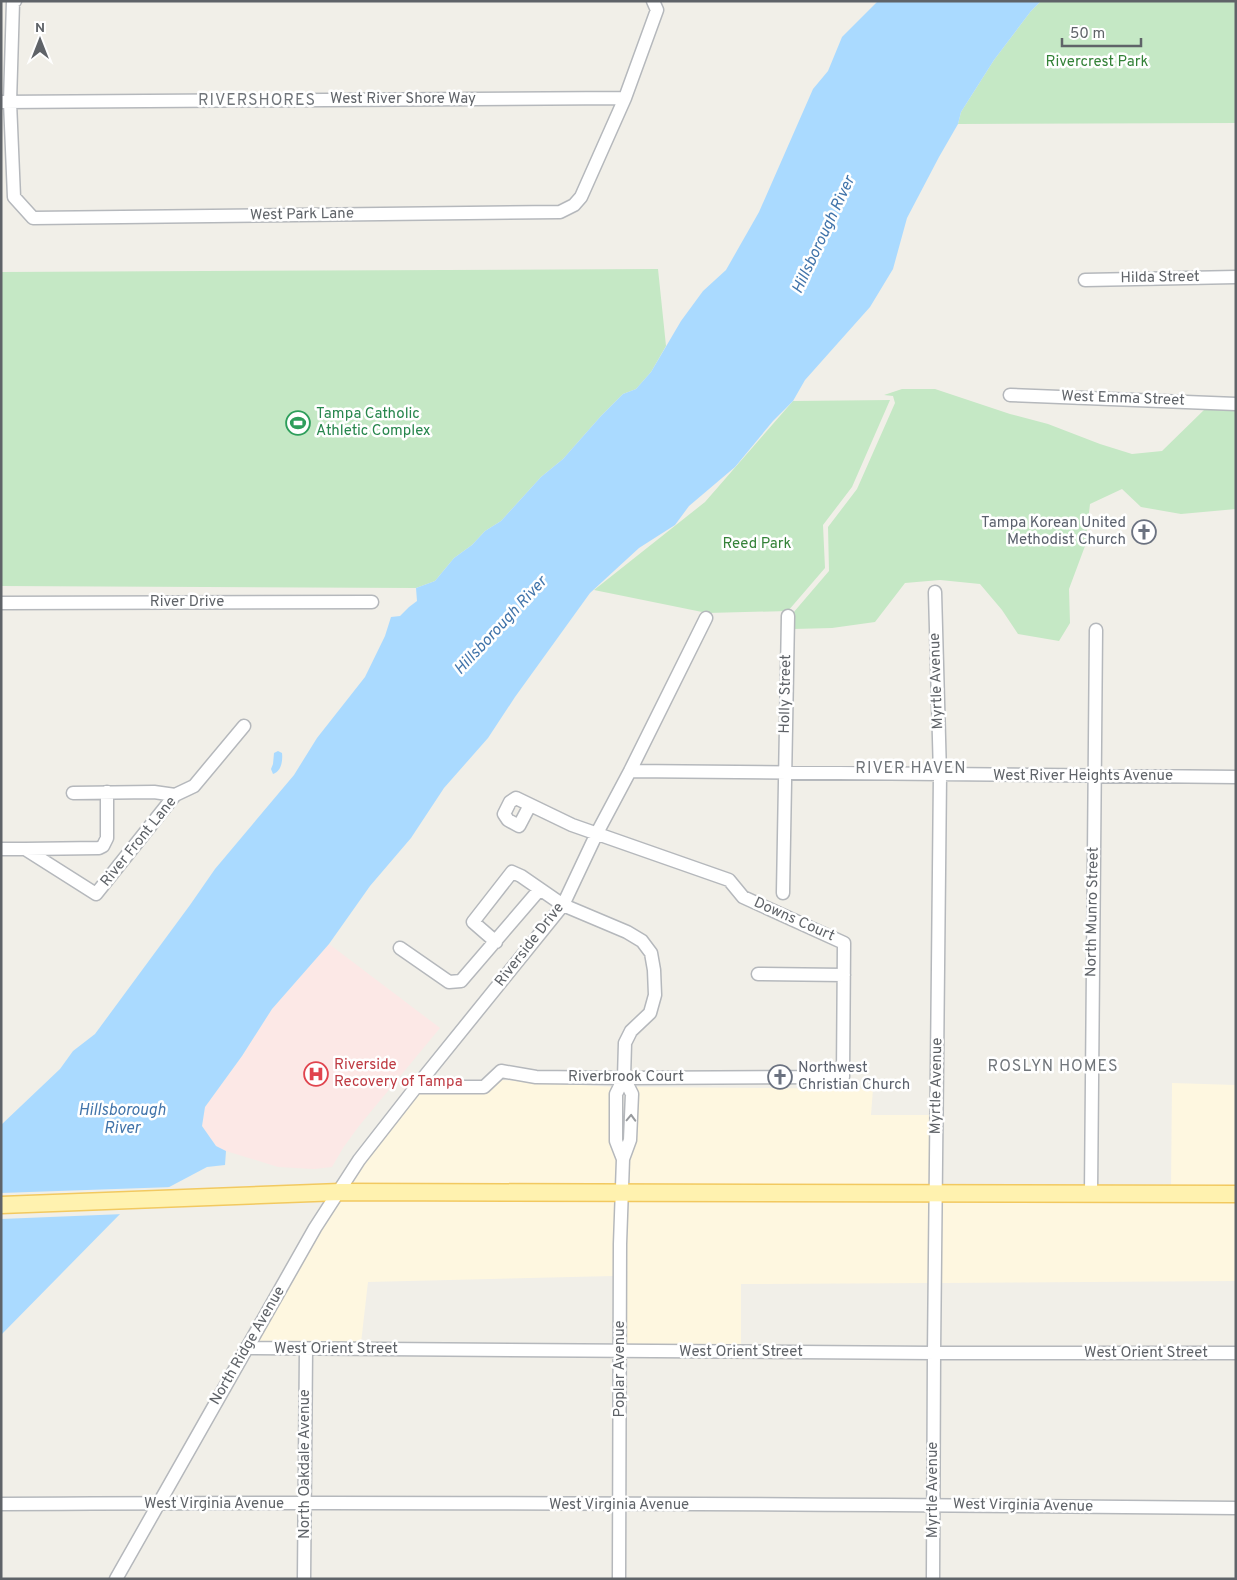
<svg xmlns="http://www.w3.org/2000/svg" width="1237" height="1580" viewBox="0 0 1237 1580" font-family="Overpass,sans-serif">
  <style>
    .commercial { fill: #fef7e0 }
    .medical { fill: #fce8e6 }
    .green { fill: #c5e8c5 }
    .water { fill: #aadaff }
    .pier { fill: #f1efe8 }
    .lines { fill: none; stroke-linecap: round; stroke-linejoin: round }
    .minor-casing { stroke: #b5b8bc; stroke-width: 15 }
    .major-casing { stroke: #f2c960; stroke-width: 19 }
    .minor { stroke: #fff; stroke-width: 12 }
    .major { stroke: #fff2af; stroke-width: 16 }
    .oneway { stroke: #979a9d }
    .labels { text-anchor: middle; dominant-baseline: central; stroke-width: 5; stroke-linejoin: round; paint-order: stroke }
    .park-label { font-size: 15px; fill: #348238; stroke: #fff }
    .street-label { font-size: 15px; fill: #5f6368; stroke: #fff }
    .leisure-label { font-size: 15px; fill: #27864d; stroke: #fff; text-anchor: start }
    .worship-label { font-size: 15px; fill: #5b616d; stroke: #fff; text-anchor: end }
    .health-label { font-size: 15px; fill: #be3a42; stroke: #fff; text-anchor: start }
    .neighbourhood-label { font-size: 16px; letter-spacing: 1px; fill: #70757a; stroke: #fff }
    .water-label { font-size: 16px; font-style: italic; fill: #4174aa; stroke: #fff }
  </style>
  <rect width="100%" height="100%" fill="#f1efe8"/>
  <!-- commercial -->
  <path class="commercial" d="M 500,1080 L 613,1087 L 617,1159 L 616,1162 L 617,1163 L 616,1187 L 350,1185 L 363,1164 L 418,1093 L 484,1093 Z
    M 1172,1083 L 1236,1085 L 1236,1188 L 1171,1188 Z
    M 635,1087 L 873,1089 L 871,1115 L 931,1115 L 930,1188 L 627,1187 Z
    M 343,1198 L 615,1199 L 614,1276 L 368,1282 L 361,1343 L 256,1342 L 320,1231 Z
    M 626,1199 L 930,1200 L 929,1283 L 741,1284 L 741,1346 L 625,1346 Z
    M 941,1200 L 1236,1200 L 1236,1281 L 940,1283 Z"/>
  <!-- medical -->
  <path class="medical" d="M 329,944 L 440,1028 L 359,1126 L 343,1148 L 332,1167 L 314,1169 L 278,1167 L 226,1151 L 216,1146 L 202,1126 L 205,1107 L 242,1056 L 272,1009 Z"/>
  <!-- green -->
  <path class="green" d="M 1041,1 L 1236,1 L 1236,123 L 958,124 L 961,112 L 994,60 L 1031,11 Z
    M 658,269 L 666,346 L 651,372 L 636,389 L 623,394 L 601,416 L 563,459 L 541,477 L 501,521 L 485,531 L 472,545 L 454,558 L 435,581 L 416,588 L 1,586 L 1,272 Z
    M 902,389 L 935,389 L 1010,414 L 1048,424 L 1100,444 L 1132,454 L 1162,451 L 1205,409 L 1236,410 L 1236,509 L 1181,514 L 1141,507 L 1122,489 L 1090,504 L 1085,546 L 1069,589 L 1070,623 L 1059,641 L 1018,634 L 1002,610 L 980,584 L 940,580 L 905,583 L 875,622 L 832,628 L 793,629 L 793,613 L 829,571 L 828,527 L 857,489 L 895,403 L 893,396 L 884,395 Z
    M 890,400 L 852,487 L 823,525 L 825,568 L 788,611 L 707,613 L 594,590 L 705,502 L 793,401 Z"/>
  <!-- water -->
  <path class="water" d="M 878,1 L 1041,1 L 1031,11 L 994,60 L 961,112 L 958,124 L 939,157 L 907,218 L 893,269 L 870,307 L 805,380 L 793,401 L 773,421 L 735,467 L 689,506 L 675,525 L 639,548 L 590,593 L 515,697 L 488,738 L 444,788 L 411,838 L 370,886 L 329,944 L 272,1009 L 242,1056 L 205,1107 L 202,1126 L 216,1146 L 226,1151 L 225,1165 L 207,1167 L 122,1212 L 1,1335 L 1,1125 L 60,1069 L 73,1051 L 95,1034 L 190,905 L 215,869 L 294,775 L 317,738 L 365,677 L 385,636 L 391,617 L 400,616 L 409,607 L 417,601 L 416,588 L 435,581 L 454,558 L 472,545 L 485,531 L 501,521 L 541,477 L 563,459 L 601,416 L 623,394 L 636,389 L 651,372 L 681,321 L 703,291 L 726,270 L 759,212 L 813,89 L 828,71 L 842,37 Z
    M 278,751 L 282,753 C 283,761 281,772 273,774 L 271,769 L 273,764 L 274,753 Z"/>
  <!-- pier -->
  <path class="pier" d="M 173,1187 L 124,1214 L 1,1219 L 1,1193 Z"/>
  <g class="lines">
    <!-- minor casing -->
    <g class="minor-casing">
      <path id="minor" d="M 15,1 L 13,2 L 10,102 L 14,197 L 33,218 L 560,212 L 574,205 L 581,197 L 625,98 L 657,10 L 653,1
        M 1,102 L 625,98
        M 1085,280 L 1236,277
        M 1010,395 L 1236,404
        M 1,603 L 372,602
        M 630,771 L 1236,777
        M 73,793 L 154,792 L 175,795
        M 1,849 L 25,849 L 96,894 L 175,795 L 194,786 L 244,726
        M 25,849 L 99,848 L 103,846 L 107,838 L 107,792
        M 783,893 L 788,616
        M 496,942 L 473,922 L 512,872 L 521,876 L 563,905 L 627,932 L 642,941 L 651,953 L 654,970 L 655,995 L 650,1013 L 631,1031 L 625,1043 L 624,1078 L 616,1094 L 616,1141 L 623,1159
        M 400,948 L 449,982 L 461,981 L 540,889
        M 758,974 L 844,975
        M 416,1087 L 484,1087 L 501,1071 L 536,1077 L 624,1078 L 843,1077 L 844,943 L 743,897 L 729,880 L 572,825 L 516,798 L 510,802 L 504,814 L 508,820 L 519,826 L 530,805
        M 1091,1194 L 1096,630
        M 246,1348 L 934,1353 L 1236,1353
        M 1,1504 C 413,1501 824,1504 1236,1508
        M 116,1579 L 315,1228 L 359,1160 L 416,1087 L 563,905 L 597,833 L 630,771 L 706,618
        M 304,1579 L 306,1349
        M 619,1579 L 620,1244 L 623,1159 L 630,1140 L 632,1094 L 624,1078
        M 933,1579 L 934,1353 L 940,775 L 935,592"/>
    </g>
    <!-- major casing -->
    <g class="major-casing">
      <path id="major" d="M 1,1205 L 340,1192 L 1236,1194"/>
    </g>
    <!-- minor -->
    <use href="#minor" class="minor"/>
    <!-- major -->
    <use href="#major" class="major"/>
  </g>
  <!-- one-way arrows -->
  <defs><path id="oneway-chevron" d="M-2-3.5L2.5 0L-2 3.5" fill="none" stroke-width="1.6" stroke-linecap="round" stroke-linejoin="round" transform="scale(1.25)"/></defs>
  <use class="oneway" href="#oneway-chevron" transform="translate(631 1118) rotate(-88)"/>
  <!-- icons -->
  <defs>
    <g id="stadium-ring" transform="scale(1.25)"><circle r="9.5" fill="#fff" stroke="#2e9e5b" stroke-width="1.5"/><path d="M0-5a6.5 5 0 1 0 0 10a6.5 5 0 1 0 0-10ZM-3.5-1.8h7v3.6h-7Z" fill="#2e9e5b"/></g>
    <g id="church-ring" transform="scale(1.25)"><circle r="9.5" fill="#fff" stroke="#6b7280" stroke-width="1.5"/><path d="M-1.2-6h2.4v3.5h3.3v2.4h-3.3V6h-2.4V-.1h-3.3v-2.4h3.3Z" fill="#6b7280"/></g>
    <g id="hospital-ring" transform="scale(1.25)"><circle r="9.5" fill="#fff" stroke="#e0444e" stroke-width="1.5"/><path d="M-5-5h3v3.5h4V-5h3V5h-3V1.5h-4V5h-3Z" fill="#e0444e"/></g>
  </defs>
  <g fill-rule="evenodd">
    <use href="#stadium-ring" x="298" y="423"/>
    <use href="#church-ring" x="1144" y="532"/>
    <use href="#hospital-ring" x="316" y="1074"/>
    <use href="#church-ring" x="780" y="1077"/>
  </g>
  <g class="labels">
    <!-- park labels -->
    <g class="park-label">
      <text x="1097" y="62">Rivercrest Park</text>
      <text x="757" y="544">Reed Park</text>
    </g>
    <!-- street labels -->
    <g class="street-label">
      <text x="403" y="99">West River Shore Way</text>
      <text transform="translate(302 215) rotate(-1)">West Park Lane</text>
      <text transform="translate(1160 278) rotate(-1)">Hilda Street</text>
      <text transform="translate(1123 399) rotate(2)">West Emma Street</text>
      <text x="187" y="602">River Drive</text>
      <text transform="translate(937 681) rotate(-92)">Myrtle Avenue</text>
      <text transform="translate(786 694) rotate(-89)">Holly Street</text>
      <text x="1083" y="776">West River Heights Avenue</text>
      <text transform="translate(139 842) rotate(-51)">River Front Lane</text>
      <text transform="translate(1093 912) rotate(-89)">North Munro Street</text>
      <text transform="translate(794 920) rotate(24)">Downs Court</text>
      <text transform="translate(530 945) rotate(-52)">Riverside Drive</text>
      <text x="626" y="1077">Riverbrook Court</text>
      <text transform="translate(937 1086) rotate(-89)">Myrtle Avenue</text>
      <text transform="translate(248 1346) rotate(-60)">North Ridge Avenue</text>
      <text x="336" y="1349">West Orient Street</text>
      <text x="741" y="1352">West Orient Street</text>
      <text x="1146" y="1353">West Orient Street</text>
      <text transform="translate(620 1369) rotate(-90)">Poplar Avenue</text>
      <text transform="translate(305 1464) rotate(-90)">North Oakdale Avenue</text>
      <text transform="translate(933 1490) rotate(-90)">Myrtle Avenue</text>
      <text x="214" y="1504">West Virginia Avenue</text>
      <text x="619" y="1505">West Virginia Avenue</text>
      <text transform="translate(1023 1506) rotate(1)">West Virginia Avenue</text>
    </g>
    <!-- leisure labels -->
    <g class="leisure-label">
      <text x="316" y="414">Tampa Catholic<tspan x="316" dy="17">Athletic Complex</tspan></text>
    </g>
    <!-- worship labels -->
    <g class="worship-label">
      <text x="1126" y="523">Tampa Korean United<tspan x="1126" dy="17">Methodist Church</tspan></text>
      <text x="798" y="1068" text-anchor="start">Northwest<tspan x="798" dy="17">Christian Church</tspan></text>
    </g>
    <!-- health labels -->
    <g class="health-label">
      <text x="334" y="1065">Riverside<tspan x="334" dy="17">Recovery of Tampa</tspan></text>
    </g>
    <!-- neighbourhood labels -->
    <g class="neighbourhood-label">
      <text x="257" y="101">RIVERSHORES</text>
      <text x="911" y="769">RIVER HAVEN</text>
      <text x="1053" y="1067">ROSLYN HOMES</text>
    </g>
    <!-- water labels -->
    <g class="water-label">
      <text transform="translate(824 235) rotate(-65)">Hillsborough River</text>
      <text transform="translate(501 626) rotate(-47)">Hillsborough River</text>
      <text x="122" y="1111">Hillsborough<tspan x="122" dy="18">River</tspan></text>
    </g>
  </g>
  <!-- border -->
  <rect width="1237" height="1580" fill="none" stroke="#5f6368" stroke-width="5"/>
  <!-- north arrow -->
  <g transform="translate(40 40)" stroke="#ffffff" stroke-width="4" paint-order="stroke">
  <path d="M0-4L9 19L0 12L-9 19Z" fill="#5f6368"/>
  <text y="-8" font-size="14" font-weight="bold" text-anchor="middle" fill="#5f6368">N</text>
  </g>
  <!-- scale -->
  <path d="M1062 38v8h79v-8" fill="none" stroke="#5f6368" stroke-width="2.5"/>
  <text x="1070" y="38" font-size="15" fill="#5f6368" stroke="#ffffff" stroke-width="4" paint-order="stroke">50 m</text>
</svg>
